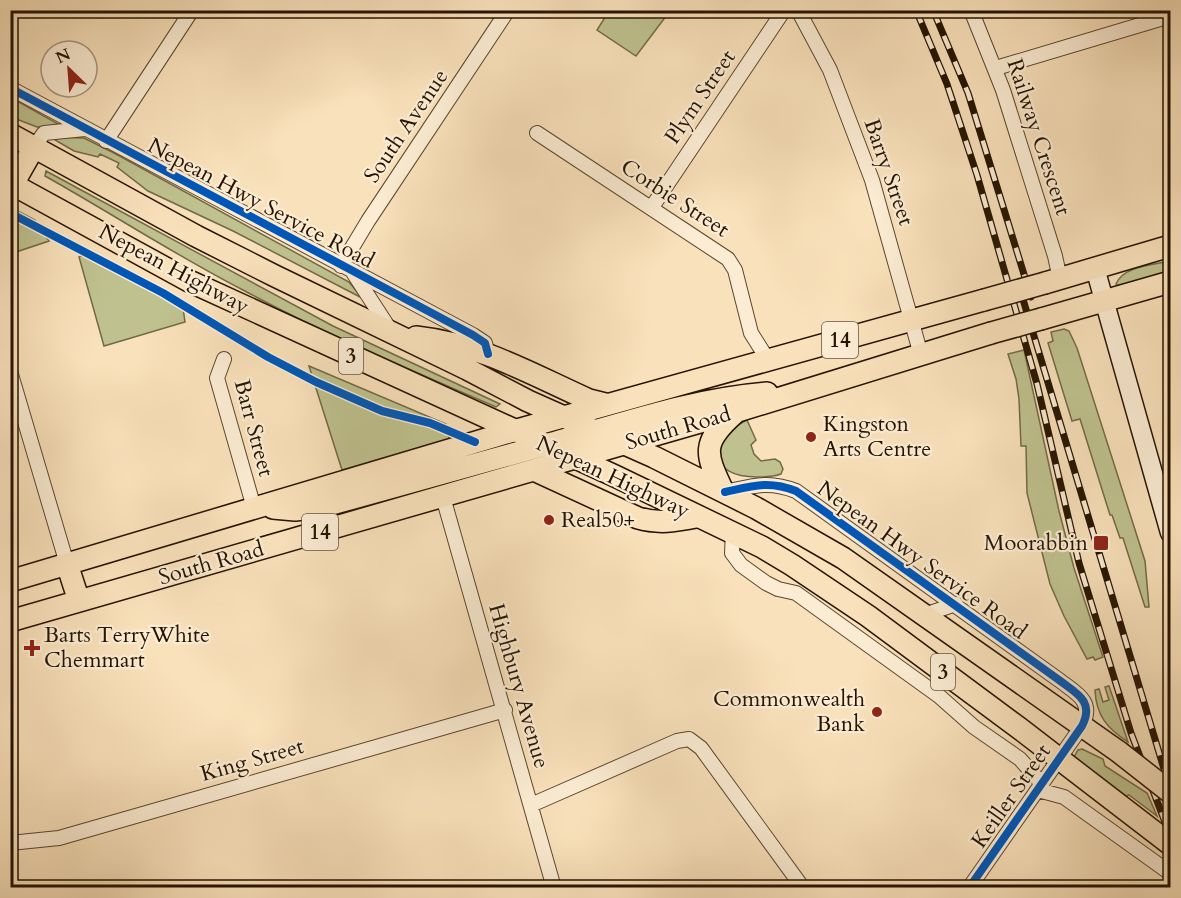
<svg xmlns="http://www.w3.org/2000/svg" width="1181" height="898" viewBox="0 0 1181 898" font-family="Cardo,serif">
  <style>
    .green { fill: #bfc28f; stroke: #726a48; stroke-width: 1.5 }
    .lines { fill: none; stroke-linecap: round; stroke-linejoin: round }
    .minor-casing { stroke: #5a462f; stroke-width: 16 }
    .secondary-casing { stroke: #251300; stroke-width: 21 }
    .primary-casing { stroke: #251300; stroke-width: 24 }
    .trunk-casing { stroke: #251300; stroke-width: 24 }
    .minor { stroke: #fbecd3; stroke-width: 14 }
    .secondary { stroke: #fbecd3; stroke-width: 18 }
    .primary { stroke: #f9e1bb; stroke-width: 21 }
    .trunk { stroke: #f9e1bb; stroke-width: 21 }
    .rail-casing { stroke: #251300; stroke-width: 7 }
    .rail { stroke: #fbecd3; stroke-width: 4.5; stroke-dasharray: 14; stroke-linecap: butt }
    .trunk-bridge-casing { stroke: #251300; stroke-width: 24; stroke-linecap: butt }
    .trunk-bridge { stroke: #f9e1bb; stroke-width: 21 }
    .cycleway-casing { stroke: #fbecd3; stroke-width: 11 }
    .cycleway { stroke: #0057b8; stroke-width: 8 }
    .poi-dot { fill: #8f2418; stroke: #fbecd3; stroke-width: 2 }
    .labels { text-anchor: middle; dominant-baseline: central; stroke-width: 4.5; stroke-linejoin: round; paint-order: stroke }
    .shield { fill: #fbecd3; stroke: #65543f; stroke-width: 1.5 }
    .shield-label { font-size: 21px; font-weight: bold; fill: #251300 }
    .street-label { font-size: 22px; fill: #251300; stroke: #fbecd3 }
    .poi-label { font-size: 22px; fill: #251300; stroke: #fbecd3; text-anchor: start }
  </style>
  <rect width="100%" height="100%" fill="#f9e1bb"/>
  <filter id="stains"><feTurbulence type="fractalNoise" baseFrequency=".00333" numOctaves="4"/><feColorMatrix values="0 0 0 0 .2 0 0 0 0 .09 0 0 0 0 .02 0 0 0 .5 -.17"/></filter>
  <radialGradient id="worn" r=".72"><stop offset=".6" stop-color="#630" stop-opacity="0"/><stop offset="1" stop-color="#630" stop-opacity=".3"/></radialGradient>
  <!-- green -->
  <path class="green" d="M 609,11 L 609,10 L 670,11 L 636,56 L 597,30 Z
    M 10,97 L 60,125 L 61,126 L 37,127 L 11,117 Z
    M 57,137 L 84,138 L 116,154 L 349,282 L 362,298 L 233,231 L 148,191 L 117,167 L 119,163 L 100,154 L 98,157 L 74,151 L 55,140 L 54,138 Z
    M 46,171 L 333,326 L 500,404 L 496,407 C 411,370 324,334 243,290 C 175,255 111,213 45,176 Z
    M 10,207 L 35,220 L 49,241 L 16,252 L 11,243 Z
    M 83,255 L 155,291 L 183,308 L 185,322 L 104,346 L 79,257 Z
    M 1170,261 L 1170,271 L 1119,286 L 1116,284 C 1123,266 1154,265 1170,261 Z
    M 1064,329 L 1069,331 L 1077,348 L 1145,561 L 1149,607 L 1145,607 L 1123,538 L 1120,538 L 1112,515 L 1110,515 L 1080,419 L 1072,421 L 1048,343 L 1053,341 L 1051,332 Z
    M 1024,350 L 1059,511 L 1074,568 L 1103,657 L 1095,660 L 1093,657 L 1087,659 L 1064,616 L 1050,584 L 1027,493 L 1026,446 L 1021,446 L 1019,399 L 1016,379 L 1008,354 Z
    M 309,366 L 446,424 L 449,439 L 342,470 Z
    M 747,420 L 756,440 L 751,445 L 754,454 L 761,461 L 775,459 L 780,462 L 783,469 L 781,474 C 773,477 766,477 757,477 C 707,477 706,440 747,420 Z
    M 1109,686 L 1128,742 C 1108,729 1096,716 1095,690 L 1099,689 L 1103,702 L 1109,700 L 1105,687 Z
    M 1082,749 L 1103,759 L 1105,766 L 1147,793 L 1157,816 L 1129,795 L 1126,796 L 1074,757 L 1078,750 Z"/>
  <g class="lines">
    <!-- minor casing -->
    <g class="minor-casing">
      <path id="minor" d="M 798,10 L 830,70 L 872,180 L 921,355
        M 971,10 L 1003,90 L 1055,256 L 1060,279
        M 996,68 L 1170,16
        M 10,88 L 473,335 L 485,343 L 488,354
        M 537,133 L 728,259 L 735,270 L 751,333 L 768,360
        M 106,141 L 192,10
        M 34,147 L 44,133 L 85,129
        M 652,207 L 784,10
        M 341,266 L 368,221 L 508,10
        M 354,274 L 389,328
        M 224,359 L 217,378 L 254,508
        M 10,371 L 67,564
        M 725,492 C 752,486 769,480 796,491 L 1059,680 C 1076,693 1095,701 1082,726 L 969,888
        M 443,497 L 554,888
        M 733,532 L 732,553 L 741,565 L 766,583 L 778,589 L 796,593 L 939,696 L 974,727 L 1020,759 L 1042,784
        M 924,615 L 956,604
        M 1038,790 L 1064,797 L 1170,873
        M 531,805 L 677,741 L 689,739 L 701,748 L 803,888
        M 10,843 L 59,838 L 505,710"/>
    </g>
    <!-- secondary casing -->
    <g class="secondary-casing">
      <path id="secondary" d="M 1095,268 L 1170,533"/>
    </g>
    <!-- primary casing -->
    <g class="primary-casing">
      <path id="primary" d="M 534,470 L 638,518 C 659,524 675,521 696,517
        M 273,508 L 295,510 L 321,507 L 545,445
        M 67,564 L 79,601
        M 10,581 L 513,431
        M 10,621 L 575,458"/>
    </g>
    <!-- trunk casing -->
    <g class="trunk-casing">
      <path id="trunk" d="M 10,134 L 196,236 L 275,276 L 467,369 L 528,401 L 654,457 L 756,508 L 843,558 L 1119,752
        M 10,183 L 189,281 L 615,476 L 762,547 L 792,565 L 868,616 L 1019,728 L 1170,844
        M 13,184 L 34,147
        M 1045,283 L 1170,246
        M 1041,319 L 1170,282
        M 416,337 C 480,344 531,374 589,400 L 605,404
        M 513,431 L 984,300
        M 545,445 C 619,425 691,399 767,393
        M 575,458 L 735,412 L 991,333
        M 723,491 C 705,453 701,443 735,413"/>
    </g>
    <!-- minor -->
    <use href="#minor" class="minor"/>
    <!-- secondary -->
    <use href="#secondary" class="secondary"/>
    <!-- primary -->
    <use href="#primary" class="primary"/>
    <!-- trunk -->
    <use href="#trunk" class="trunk"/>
    <!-- rail casing -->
    <g class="rail-casing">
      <path id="rail" d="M 916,10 L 947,84 L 977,175 L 1037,384 L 1079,563 L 1131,733 L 1170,835
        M 933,10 L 968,93 L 1031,297
        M 1019,286 L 1170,789"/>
    </g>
    <!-- rail -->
    <use href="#rail" class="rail"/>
    <!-- trunk-bridge casing -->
    <g class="trunk-bridge-casing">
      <path id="trunk-bridge" d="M 984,300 L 1045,283
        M 991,333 L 1041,319
        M 1119,752 L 1170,792"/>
    </g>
    <!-- trunk-bridge -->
    <use href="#trunk-bridge" class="trunk-bridge"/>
    <!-- cycleway casing -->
    <g class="cycleway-casing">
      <path id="cycleway" d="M 10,88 L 473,335 L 485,343 L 488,354
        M 10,213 L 163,293 L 268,357 L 316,382 L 382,411 L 430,423 L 475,442
        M 725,492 C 752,486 769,480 796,491 L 1059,680 C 1076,693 1095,701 1082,726 L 969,888"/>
    </g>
    <!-- cycleway -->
    <use href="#cycleway" class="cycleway"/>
  </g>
  <!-- markers -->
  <g class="poi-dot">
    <circle cx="811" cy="437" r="6"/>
    <circle cx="549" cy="520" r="6"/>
    <rect x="1093" y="535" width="16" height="16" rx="3"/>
    <path d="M29 639h6v6h6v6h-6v6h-6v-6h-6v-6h6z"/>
    <circle cx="877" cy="712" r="6"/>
  </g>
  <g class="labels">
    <!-- shield labels -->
    <g class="shield">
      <rect x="822" y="322" width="36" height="36" rx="4.5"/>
      <rect x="339" y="338" width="24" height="36" rx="4.5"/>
      <rect x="302" y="514" width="36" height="36" rx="4.5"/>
      <rect x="931" y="654" width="24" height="36" rx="4.5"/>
    </g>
    <g class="shield-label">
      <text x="840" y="340">14</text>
      <text x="351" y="356">3</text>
      <text x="320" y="532">14</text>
      <text x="943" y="672">3</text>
    </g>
    <!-- street labels -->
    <g class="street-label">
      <text transform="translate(700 97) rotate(-56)">Plym Street</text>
      <text transform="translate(406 126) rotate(-56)">South Avenue</text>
      <text transform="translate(1039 137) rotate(72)">Railway Crescent</text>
      <text transform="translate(889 172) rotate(71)">Barry Street</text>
      <text transform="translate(675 198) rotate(33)">Corbie Street</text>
      <text transform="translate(261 203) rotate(28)">Nepean Hwy Service Road</text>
      <text transform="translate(174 269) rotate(28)">Nepean Highway</text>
      <text transform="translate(254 428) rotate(75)">Barr Street</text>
      <text transform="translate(678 428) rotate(-16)">South Road</text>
      <text transform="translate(613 477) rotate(25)">Nepean Highway</text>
      <text transform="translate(922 560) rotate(36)">Nepean Hwy Service Road</text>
      <text transform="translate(211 563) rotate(-16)">South Road</text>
      <text transform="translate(519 686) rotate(74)">Highbury Avenue</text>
      <text transform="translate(252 760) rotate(-16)">King Street</text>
      <text transform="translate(1011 796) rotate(-55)">Keiller Street</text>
    </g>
    <!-- poi labels -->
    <g class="poi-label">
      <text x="823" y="424">Kingston<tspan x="823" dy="25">Arts Centre</tspan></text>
      <text x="561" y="520">Real50+</text>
      <text x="1088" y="543" text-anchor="end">Moorabbin</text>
      <text x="44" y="635">Barts TerryWhite<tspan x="44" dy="25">Chemmart</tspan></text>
      <text x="865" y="699" text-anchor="end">Commonwealth<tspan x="865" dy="25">Bank</tspan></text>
    </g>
  </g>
  <!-- margin -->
  <rect width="1181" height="898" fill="none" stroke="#f9e1bb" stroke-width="36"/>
  <rect x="12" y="12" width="1157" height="874" fill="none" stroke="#251300" stroke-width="3"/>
  <rect x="18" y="18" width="1145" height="862" fill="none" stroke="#251300" stroke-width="1.5"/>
  <!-- north arrow -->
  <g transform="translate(69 69) rotate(335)"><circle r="28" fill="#fbecd3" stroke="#a5957f" stroke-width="1.5"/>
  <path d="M0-4.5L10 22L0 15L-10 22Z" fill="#8f2418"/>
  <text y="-9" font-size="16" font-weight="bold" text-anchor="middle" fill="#251300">N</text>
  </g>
  <rect width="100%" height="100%" filter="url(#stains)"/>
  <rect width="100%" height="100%" fill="url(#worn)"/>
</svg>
